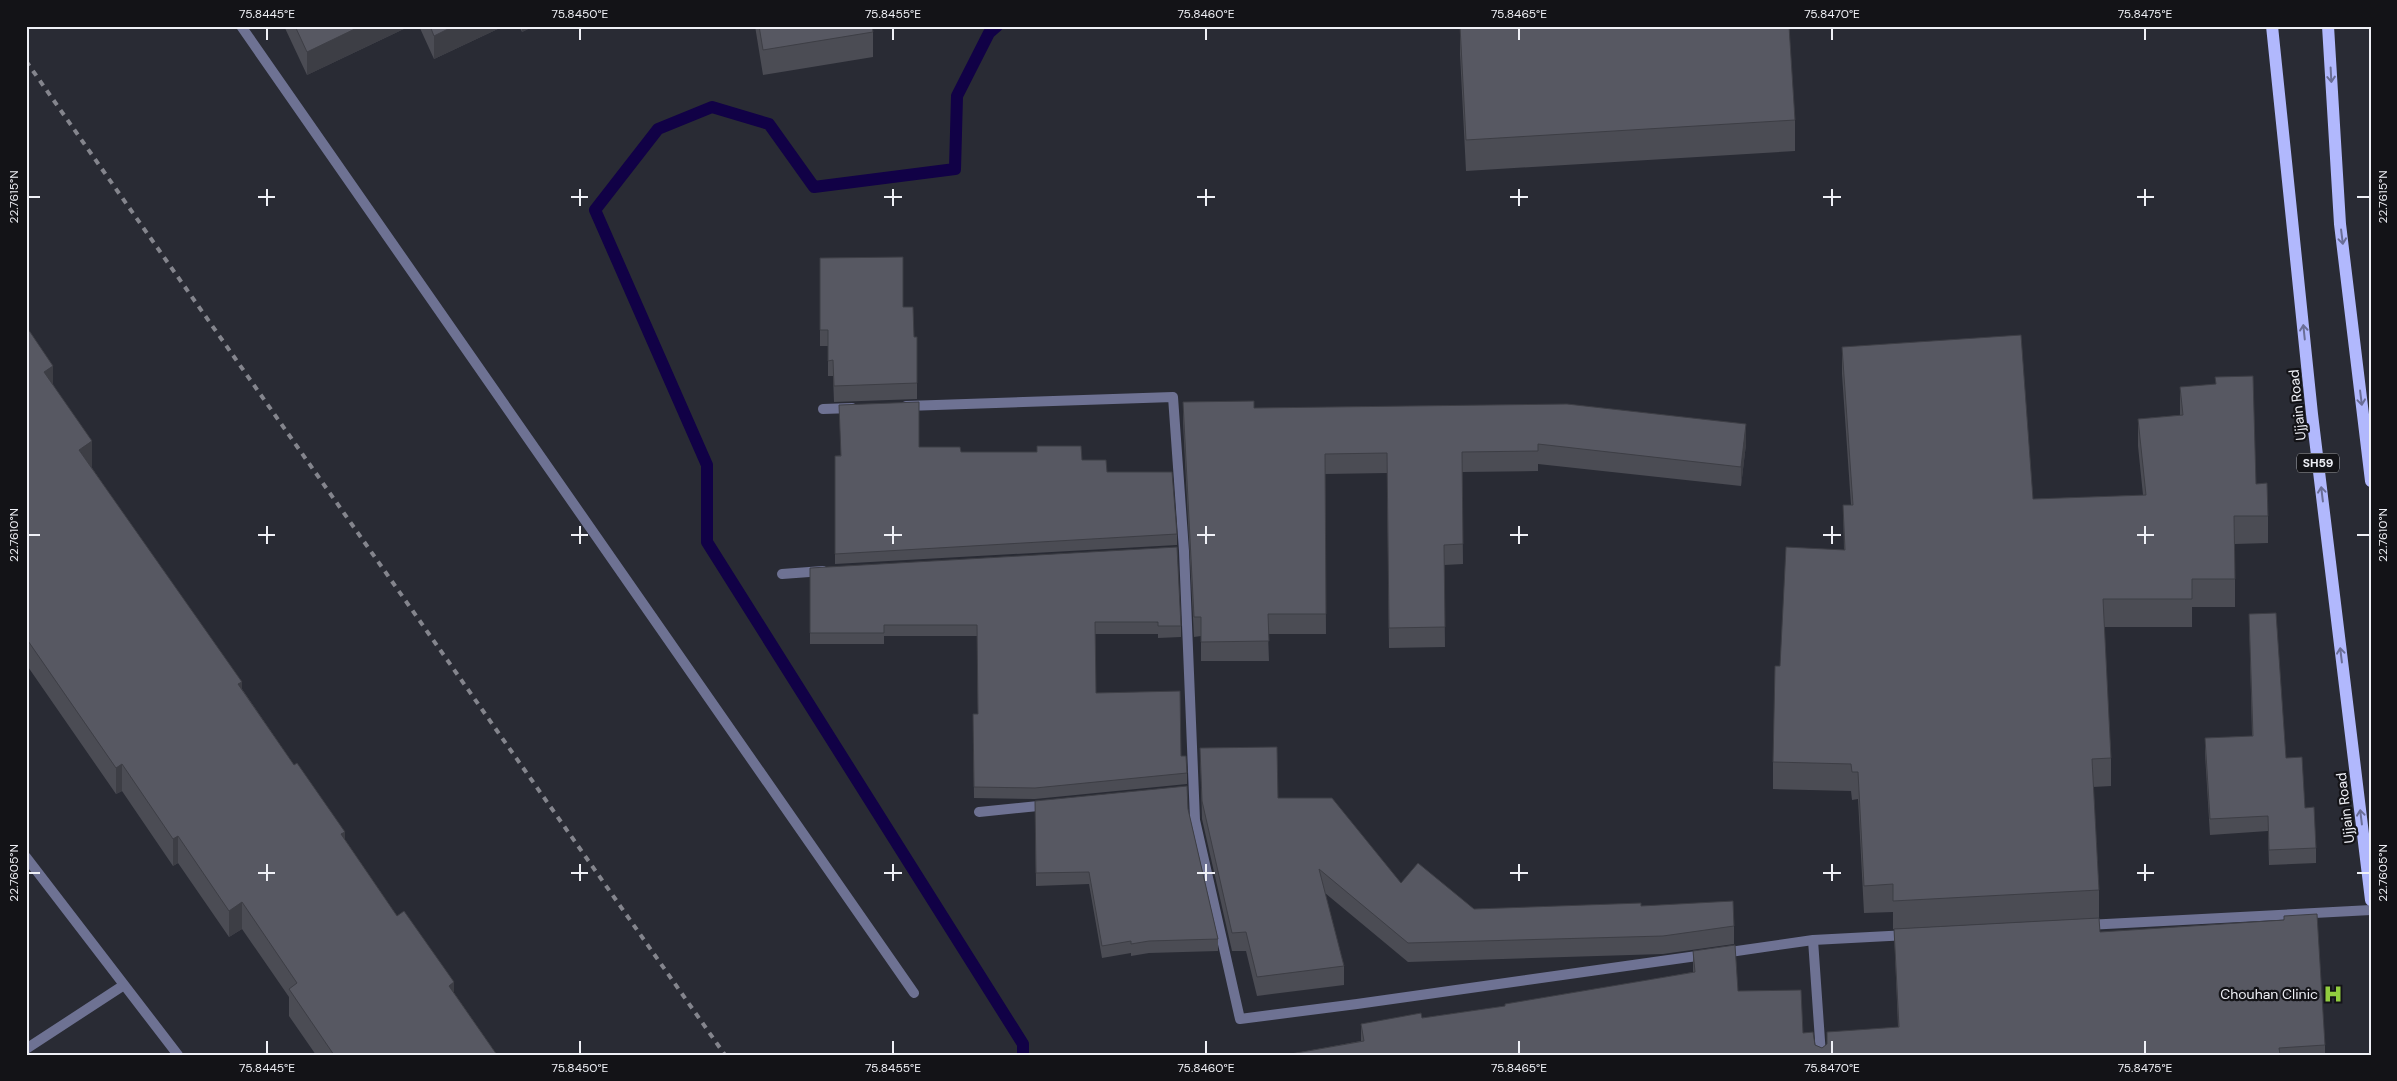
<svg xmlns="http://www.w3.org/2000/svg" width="2397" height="1081" viewBox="0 0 2397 1081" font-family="'DM Sans',sans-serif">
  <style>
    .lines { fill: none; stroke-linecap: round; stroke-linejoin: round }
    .stream { stroke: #110146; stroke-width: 12 }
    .service { stroke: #6e7293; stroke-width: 10 }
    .minor { stroke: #6e7293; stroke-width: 10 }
    .primary { stroke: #b1b8fd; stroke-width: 12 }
    .rail { stroke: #84858d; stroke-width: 4; stroke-dasharray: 6 6; stroke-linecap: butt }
    .wall { fill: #4b4c54 }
    .shaded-wall { fill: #3d3e45 }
    .building { fill: #575862; stroke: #3d3e45 }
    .oneway { stroke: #6a6e96 }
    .ticks { fill: none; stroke: #eff0f6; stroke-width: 2 }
    .labels { text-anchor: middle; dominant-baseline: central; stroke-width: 4.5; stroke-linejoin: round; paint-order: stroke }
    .shield { fill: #131317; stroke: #adaeb3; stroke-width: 1 }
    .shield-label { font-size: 12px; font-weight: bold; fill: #eff0f6 }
    .street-label { font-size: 14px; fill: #eff0f6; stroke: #131317 }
    .poi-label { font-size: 14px; fill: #eff0f6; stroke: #131317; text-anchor: end }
    .neatline { fill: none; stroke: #eff0f6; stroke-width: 2 }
    .ticks-label { font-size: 12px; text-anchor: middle; fill: #eff0f6 }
  </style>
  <rect width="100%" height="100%" fill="#292b34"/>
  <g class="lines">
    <!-- stream -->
    <path class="stream" d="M 997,26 L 989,33 L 957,96 L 955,169 L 814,187 L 769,124 L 712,107 L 658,129 L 595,210 L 707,465 L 707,542 L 1023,1044 L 1023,1055"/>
    <!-- service -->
    <path class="service" d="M 241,26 L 914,993"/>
    <!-- minor -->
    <path class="minor" d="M 906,406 L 1173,397 L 1184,551 L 1195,820 L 1240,1019 L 1357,1004 L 1704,955
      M 823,409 L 852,408
      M 782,574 L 823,571
      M 979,812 L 1048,805
      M 26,857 L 178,1055
      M 2087,925 L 2371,910
      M 1813,940 L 1821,1055
      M 1723,953 L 1813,940 L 1908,935
      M 26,1049 L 124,985"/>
    <!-- primary -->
    <path class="primary" d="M 2272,26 L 2312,414 L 2371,900
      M 2328,26 L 2340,224 L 2371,481"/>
    <!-- rail -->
    <path class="rail" d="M 26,61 L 725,1055"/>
  </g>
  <!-- wall -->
  <path class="wall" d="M 284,26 L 410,26 L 307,75 Z
    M 419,26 L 504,26 L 434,59 Z
    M 519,26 L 534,26 L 522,32 Z
    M 755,26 L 872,26 L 873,32 L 873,57 L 763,75 Z
    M 1460,26 L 1795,120 L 1795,151 L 1466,171 L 1460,54 Z
    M 820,258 L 903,307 L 914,337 L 917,337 L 917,399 L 834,402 L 833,376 L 828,376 L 828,346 L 820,346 Z
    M 26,326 L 92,468 L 242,689 L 397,916 L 454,993 L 497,1055 L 316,1055 L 289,1016 L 289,997 L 242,929 L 229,937 L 178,863 L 173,866 L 122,791 L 116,794 L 26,664 Z
    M 1842,347 L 2033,499 L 2143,495 L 2138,446 L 2138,419 L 2180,415 L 2180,387 L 2256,484 L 2268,516 L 2268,543 L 2235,544 L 2235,607 L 2192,607 L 2192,627 L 2104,627 L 2111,758 L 2111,786 L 2093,787 L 2099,890 L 2099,918 L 1893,929 L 1893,912 L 1864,913 L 1858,799 L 1852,800 L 1851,791 L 1773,789 L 1773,762 L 1780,666 L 1844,550 L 1843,505 L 1851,505 L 1842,374 Z
    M 1183,402 L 1254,408 L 1746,444 L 1741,486 L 1538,464 L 1538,471 L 1462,472 L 1463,564 L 1444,565 L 1445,647 L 1389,648 L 1387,473 L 1325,474 L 1326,634 L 1268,634 L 1269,661 L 1201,661 L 1201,636 L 1194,637 L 1183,422 Z
    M 919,447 L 961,452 L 1082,460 L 1107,472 L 1177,534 L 1177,545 L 835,564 L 835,456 Z
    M 810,568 L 1181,626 L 1181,637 L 1158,638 L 1158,634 L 1095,634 L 1096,693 L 1181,756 L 1187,773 L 1187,784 L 1035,799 L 974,798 L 973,714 L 978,714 L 977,636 L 884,636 L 884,644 L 810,644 Z
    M 2249,614 L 2286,758 L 2305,808 L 2316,848 L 2316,863 L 2269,865 L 2268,831 L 2210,835 L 2205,754 L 2205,738 L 2252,736 Z
    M 1200,748 L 1278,798 L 1401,883 L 1474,909 L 1641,906 L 1734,926 L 1734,944 L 1663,954 L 1408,962 L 1325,893 L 1344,966 L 1344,985 L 1257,996 L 1246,951 L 1232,951 L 1202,819 Z
    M 1035,801 L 1188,809 L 1218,939 L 1218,951 L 1149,953 L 1131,956 L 1131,953 L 1102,958 L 1089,884 L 1036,886 Z
    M 1894,929 L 2100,932 L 2325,1045 L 2325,1055 L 1285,1055 L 1361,1041 L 1361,1024 L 1422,1018 L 1505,1006 L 1693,972 L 1693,951 L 1738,991 L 1803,1033 L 1815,1045 L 1822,1048 L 1898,1027 Z"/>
  <!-- shaded-wall -->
  <path class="shaded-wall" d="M 361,26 L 410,26 L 307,75 L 307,52 Z
    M 454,26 L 504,26 L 434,59 L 434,36 Z
    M 522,26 L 534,26 L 522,32 Z
    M 53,366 L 53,393 L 44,372 Z
    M 1746,424 L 1746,444 L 1741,486 L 1741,467 Z
    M 92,441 L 92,468 L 79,450 Z
    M 242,682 L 242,709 L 238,684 Z
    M 122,764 L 122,791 L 116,794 L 116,768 Z
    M 345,832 L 345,858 L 341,834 Z
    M 178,836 L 178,863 L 173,866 L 173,839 Z
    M 242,902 L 242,929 L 229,937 L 229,911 Z
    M 454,982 L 454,1009 L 449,986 Z"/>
  <!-- building -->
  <path class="building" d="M 295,26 L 361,26 L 307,52 Z
    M 430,26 L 454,26 L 434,36 Z
    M 759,26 L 872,26 L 873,32 L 763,50 Z
    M 1460,26 L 1789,26 L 1795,120 L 1466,140 Z
    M 903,257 L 903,307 L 913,307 L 914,337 L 917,337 L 917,383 L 834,386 L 833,360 L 828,361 L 828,330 L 820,330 L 820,258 Z
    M 26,326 L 53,366 L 44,372 L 92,441 L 79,450 L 242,682 L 238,684 L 294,765 L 297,763 L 345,832 L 341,834 L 397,916 L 404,911 L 454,982 L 449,986 L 497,1055 L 334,1055 L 289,989 L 297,983 L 242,902 L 229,911 L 178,836 L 173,839 L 122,764 L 116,768 L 26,638 Z
    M 2021,335 L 2033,499 L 2146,495 L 2138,419 L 2183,415 L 2180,387 L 2216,384 L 2215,377 L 2253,376 L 2256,484 L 2267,483 L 2268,516 L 2234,516 L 2235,579 L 2192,579 L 2192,599 L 2103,599 L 2111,758 L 2092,759 L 2099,890 L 1893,901 L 1893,884 L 1864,886 L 1858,772 L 1852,772 L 1851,764 L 1773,762 L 1775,666 L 1780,666 L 1786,547 L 1845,550 L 1843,505 L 1853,505 L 1842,347 Z
    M 1254,401 L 1254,408 L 1567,404 L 1746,424 L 1741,467 L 1538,444 L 1538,451 L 1462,452 L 1463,544 L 1444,545 L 1445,627 L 1389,628 L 1387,453 L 1325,454 L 1326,614 L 1268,614 L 1269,641 L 1201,642 L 1201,617 L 1194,617 L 1183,402 Z
    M 919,402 L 919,447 L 960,447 L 961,452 L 1037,452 L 1037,446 L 1081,446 L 1082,460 L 1106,460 L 1107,472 L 1172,472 L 1177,534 L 835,554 L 835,456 L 841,456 L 839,405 Z
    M 1177,547 L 1181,626 L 1158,626 L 1158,622 L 1095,622 L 1096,693 L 1180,691 L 1181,756 L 1186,756 L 1187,773 L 1035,788 L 974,787 L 973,714 L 978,714 L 977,625 L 884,625 L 884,633 L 810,633 L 810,568 Z
    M 2276,613 L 2286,758 L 2302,757 L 2305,808 L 2314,807 L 2316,848 L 2269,850 L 2268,816 L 2210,819 L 2205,738 L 2253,736 L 2249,614 Z
    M 1277,747 L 1278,798 L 1332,798 L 1401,883 L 1418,863 L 1474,909 L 1641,903 L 1641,906 L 1733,901 L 1734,926 L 1663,936 L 1408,943 L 1319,869 L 1344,966 L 1257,977 L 1246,932 L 1232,933 L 1202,801 L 1200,748 Z
    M 1187,786 L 1188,809 L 1218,939 L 1149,941 L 1131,944 L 1131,941 L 1102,946 L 1089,872 L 1036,873 L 1035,801 Z
    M 2317,914 L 2325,1045 L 2279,1048 L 2280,1055 L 1285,1055 L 1364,1041 L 1361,1024 L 1421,1013 L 1422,1018 L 1505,1006 L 1505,1004 L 1695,972 L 1693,951 L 1735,945 L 1738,991 L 1801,990 L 1803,1033 L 1813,1032 L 1815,1045 L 1822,1048 L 1827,1044 L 1827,1032 L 1899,1027 L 1894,929 L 2099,918 L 2100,932 L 2284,920 L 2284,916 Z"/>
  <!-- one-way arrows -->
  <defs><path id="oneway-shaft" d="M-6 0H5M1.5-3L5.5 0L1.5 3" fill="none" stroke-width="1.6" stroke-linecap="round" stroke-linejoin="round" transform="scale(1.25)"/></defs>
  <g class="oneway">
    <use href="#oneway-shaft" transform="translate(2331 75) rotate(87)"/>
    <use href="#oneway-shaft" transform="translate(2342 237) rotate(83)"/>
    <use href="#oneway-shaft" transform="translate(2304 332) rotate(-96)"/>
    <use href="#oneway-shaft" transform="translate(2361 398) rotate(83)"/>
    <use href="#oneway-shaft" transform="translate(2322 494) rotate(-97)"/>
    <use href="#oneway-shaft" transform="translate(2341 655) rotate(-97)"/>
    <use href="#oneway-shaft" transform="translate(2361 817) rotate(-97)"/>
  </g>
  <!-- ticks -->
  <path class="ticks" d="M 267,28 L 267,40M 580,28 L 580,40M 893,28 L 893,40M 1206,28 L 1206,40M 1519,28 L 1519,40M 1832,28 L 1832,40M 2145,28 L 2145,40M 267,189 L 267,206M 580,189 L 580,206M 893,189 L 893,206M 1206,189 L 1206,206M 1519,189 L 1519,206M 1832,189 L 1832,206M 2145,189 L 2145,206M 28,197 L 40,197M 258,197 L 275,197M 571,197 L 588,197M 884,197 L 902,197M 1197,197 L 1215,197M 1510,197 L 1528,197M 1823,197 L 1841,197M 2137,197 L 2154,197M 2357,197 L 2370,197M 267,526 L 267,544M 580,526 L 580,544M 893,526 L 893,544M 1206,526 L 1206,544M 1519,526 L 1519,544M 1832,526 L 1832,544M 2145,526 L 2145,544M 28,535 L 40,535M 258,535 L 275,535M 571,535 L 588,535M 884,535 L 902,535M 1197,535 L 1215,535M 1510,535 L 1528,535M 1823,535 L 1841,535M 2137,535 L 2154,535M 2357,535 L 2370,535M 267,864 L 267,881M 580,864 L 580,881M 893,864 L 893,881M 1206,864 L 1206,881M 1519,864 L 1519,881M 1832,864 L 1832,881M 2145,864 L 2145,881M 28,873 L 40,873M 258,873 L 275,873M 571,873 L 588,873M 884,873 L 902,873M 1197,873 L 1215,873M 1510,873 L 1528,873M 1823,873 L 1841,873M 2137,873 L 2154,873M 2357,873 L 2370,873M 267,1041 L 267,1054M 580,1041 L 580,1054M 893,1041 L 893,1054M 1206,1041 L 1206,1054M 1519,1041 L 1519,1054M 1832,1041 L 1832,1054M 2145,1041 L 2145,1054"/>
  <!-- icons -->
  <defs>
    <g id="hospital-bare" transform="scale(1.5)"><path d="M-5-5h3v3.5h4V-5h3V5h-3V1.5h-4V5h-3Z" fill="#91cd3f" stroke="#131317" stroke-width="2.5" paint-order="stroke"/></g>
  </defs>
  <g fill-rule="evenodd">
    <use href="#hospital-bare" x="2333" y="994"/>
  </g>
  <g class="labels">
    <!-- shield labels -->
    <rect class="shield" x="2297" y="453.5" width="42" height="19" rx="4"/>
    <g class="shield-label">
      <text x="2318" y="463">SH59</text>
    </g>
    <!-- street labels -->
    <g class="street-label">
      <text transform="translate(2297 405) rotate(-96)">Ujjain Road</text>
      <text transform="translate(2345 808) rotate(-97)">Ujjain Road</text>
    </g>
    <!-- poi labels -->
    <g class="poi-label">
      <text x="2318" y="994">Chouhan Clinic</text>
    </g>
  </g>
  <!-- border -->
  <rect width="2397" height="1081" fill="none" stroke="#131317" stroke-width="55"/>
  <rect x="28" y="28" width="2342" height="1026" class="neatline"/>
  <g class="ticks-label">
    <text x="267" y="18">75.8445°E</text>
    <text x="580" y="18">75.8450°E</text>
    <text x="893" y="18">75.8455°E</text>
    <text x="1206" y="18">75.8460°E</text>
    <text x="1519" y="18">75.8465°E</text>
    <text x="1832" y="18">75.8470°E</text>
    <text x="2145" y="18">75.8475°E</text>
    <text transform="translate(14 197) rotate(-90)" y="4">22.7615°N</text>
    <text transform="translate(2383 197) rotate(-90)" y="4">22.7615°N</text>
    <text transform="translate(14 535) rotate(-90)" y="4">22.7610°N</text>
    <text transform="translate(2383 535) rotate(-90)" y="4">22.7610°N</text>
    <text transform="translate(14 873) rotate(-90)" y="4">22.7605°N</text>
    <text transform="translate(2383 873) rotate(-90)" y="4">22.7605°N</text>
    <text x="267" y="1072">75.8445°E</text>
    <text x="580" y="1072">75.8450°E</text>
    <text x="893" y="1072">75.8455°E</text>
    <text x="1206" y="1072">75.8460°E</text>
    <text x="1519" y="1072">75.8465°E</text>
    <text x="1832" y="1072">75.8470°E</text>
    <text x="2145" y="1072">75.8475°E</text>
  </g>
</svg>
